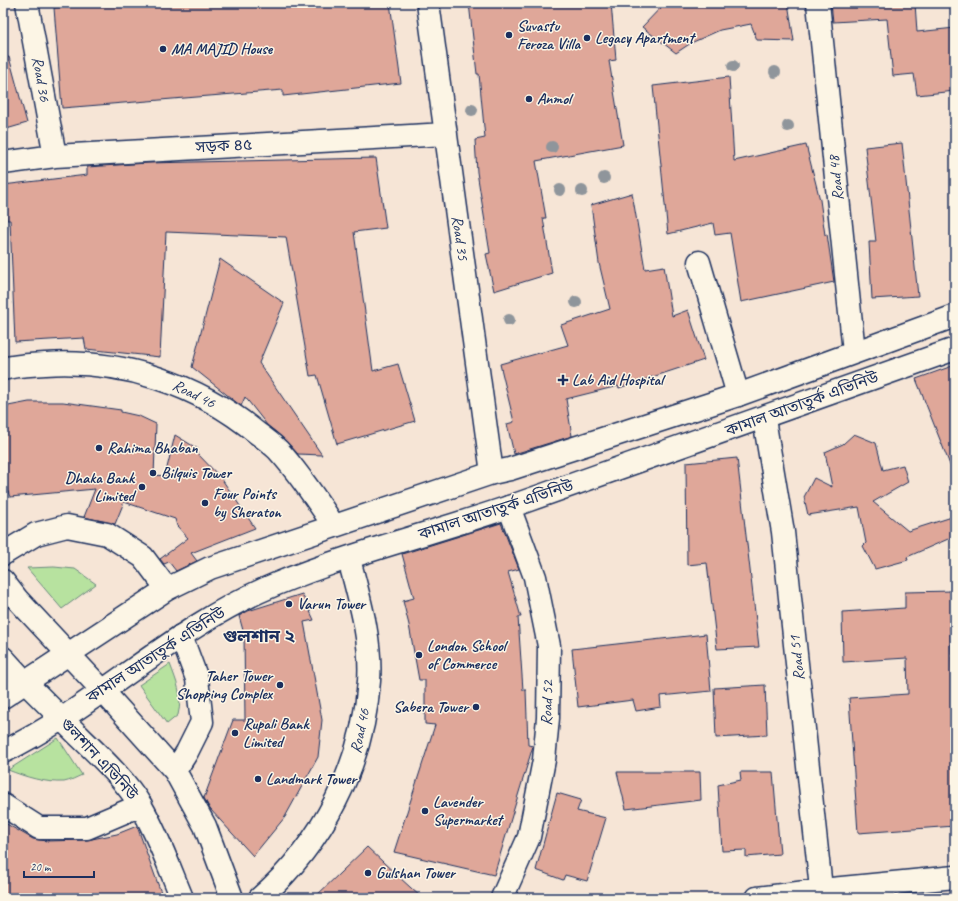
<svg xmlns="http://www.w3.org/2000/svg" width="958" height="901" viewBox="0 0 958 901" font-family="Caveat,'Noto Sans Bengali',sans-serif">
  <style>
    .green { fill: #b7e29f; stroke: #69887e }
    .building { fill: #dfa799; stroke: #1b2f5e }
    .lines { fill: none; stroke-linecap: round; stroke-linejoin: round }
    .minor-casing { stroke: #1b2f5e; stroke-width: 25 }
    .major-casing { stroke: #1b2f5e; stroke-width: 25 }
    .minor { stroke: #fcf5e5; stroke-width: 22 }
    .major { stroke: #fcf5e5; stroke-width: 22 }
    .tree { fill: #8f959b }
    .poi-dot { fill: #1b2f5e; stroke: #fcf5e5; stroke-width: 1.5 }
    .labels { text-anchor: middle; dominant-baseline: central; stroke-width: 3; stroke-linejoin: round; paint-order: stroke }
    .poi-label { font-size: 16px; font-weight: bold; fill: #1b2f5e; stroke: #fcf5e5; text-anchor: start }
    .street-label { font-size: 16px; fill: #1b2f5e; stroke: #fcf5e5 }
    .quarter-label { font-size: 18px; font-weight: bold; fill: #1b2f5e; stroke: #fcf5e5 }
  </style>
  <rect width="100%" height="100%" fill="#f6e5d6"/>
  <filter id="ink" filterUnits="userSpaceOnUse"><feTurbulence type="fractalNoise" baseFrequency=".025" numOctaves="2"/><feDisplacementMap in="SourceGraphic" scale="8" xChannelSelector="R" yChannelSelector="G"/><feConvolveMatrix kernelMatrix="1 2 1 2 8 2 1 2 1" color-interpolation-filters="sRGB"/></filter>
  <g filter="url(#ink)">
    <!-- green -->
    <path class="green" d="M 54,567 L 75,569 L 96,584 L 62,609 L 27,568 Z
      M 170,664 C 177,683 183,695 178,715 L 167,724 L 139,685 Z
      M 58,738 L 82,775 C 77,777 70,781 64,782 C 45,783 26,777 8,770 Z"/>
    <!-- building -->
    <path class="building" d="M 110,3 L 390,3 L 401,83 L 283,96 L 283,90 L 62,108 L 54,8 Z
      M 469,3 L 611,3 L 616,60 L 609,61 L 623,145 L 536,161 L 546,218 L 543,218 L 552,273 L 494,291 L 486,254 L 490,253 L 477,172 L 475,140 L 485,138 L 479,74 L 477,74 Z
      M 665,3 L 788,3 L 794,41 L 757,40 L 751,24 L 720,30 L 691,43 L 676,53 L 642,27 Z
      M 831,3 L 915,3 L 917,32 L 955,28 L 955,91 L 917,95 L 914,74 L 893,76 L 887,19 L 833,22 Z
      M 9,57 L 27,123 L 3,130 L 3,58 Z
      M 729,77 L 734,161 L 806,145 L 820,200 L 825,235 L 827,234 L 834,282 L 741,302 L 730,233 L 715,235 L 713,223 L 668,234 L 653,86 Z
      M 902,143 L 918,296 L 872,299 L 869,242 L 876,242 L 865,147 Z
      M 376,158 L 386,228 L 354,232 L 373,371 L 398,364 L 415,421 L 337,444 L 317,375 L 310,376 L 286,237 L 166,232 L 160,357 L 86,349 L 84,338 L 15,342 L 10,220 L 7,220 L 3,185 L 87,175 L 87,167 L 148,163 Z
      M 632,193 L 645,269 L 664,266 L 672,316 L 688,310 L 704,360 L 619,388 L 618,386 L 566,399 L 572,436 L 514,454 L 507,424 L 514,422 L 500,364 L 568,345 L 561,325 L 610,309 L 599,263 L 591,205 Z
      M 220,259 L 284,303 L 259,363 L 322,455 L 298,454 L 284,439 L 267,425 L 245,397 L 241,406 L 192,367 Z
      M 955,365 L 955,475 L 954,475 L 916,379 Z
      M 29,402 L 63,402 L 121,410 L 121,412 L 139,416 L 156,424 L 154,475 L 165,476 L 175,435 L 198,449 L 196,452 L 221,478 L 255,528 L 191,553 L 197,561 L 176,571 L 169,562 L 164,564 L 160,559 L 188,538 L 177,526 L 175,519 L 124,502 L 115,524 L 84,517 L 95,489 L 10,497 L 3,479 L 3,407 Z
      M 854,434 L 876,443 L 883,470 L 903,465 L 908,482 L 873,502 L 908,531 L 955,516 L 955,536 L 907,557 L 908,560 L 875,569 L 863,546 L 866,543 L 859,507 L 808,515 L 804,497 L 814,478 L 832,487 L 825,452 L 843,444 Z
      M 737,458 L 759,647 L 717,649 L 707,563 L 687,565 L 686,463 Z
      M 501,523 L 519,569 L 508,572 L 521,617 L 518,617 L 523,690 L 526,690 L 528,745 L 533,746 L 494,875 L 394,852 L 435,725 L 425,724 L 425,680 L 419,680 L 409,625 L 403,601 L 414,598 L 402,554 Z
      M 954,591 L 955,626 L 950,627 L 955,720 L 955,826 L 858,833 L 849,698 L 908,694 L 907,658 L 843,662 L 842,612 L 905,608 L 905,592 Z
      M 302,594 L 314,620 L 304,622 L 322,720 L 318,757 L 285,817 L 253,856 L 210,809 L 204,798 L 233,720 L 245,720 L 244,634 L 239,616 L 248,611 Z
      M 706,634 L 711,691 L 660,696 L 661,707 L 636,711 L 633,700 L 578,707 L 572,649 Z
      M 765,685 L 767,735 L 716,738 L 714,688 Z
      M 617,772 L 700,772 L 701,800 L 626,809 Z
      M 740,772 L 773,772 L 780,854 L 746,857 L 746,850 L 722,851 L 718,785 L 741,780 Z
      M 557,793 L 581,800 L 577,811 L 606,818 L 587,881 L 565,875 L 563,880 L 536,870 Z
      M 3,822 L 33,839 L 47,841 L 87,840 L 117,834 L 137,826 L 163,898 L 3,898 Z
      M 367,847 L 399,877 L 422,898 L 314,898 Z"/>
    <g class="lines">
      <!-- minor casing -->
      <g class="minor-casing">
        <path id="minor" d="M 27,3 L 55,156
          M 428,3 L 492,473
          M 818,3 L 854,352
          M 3,163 L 55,156 L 446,134
          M 699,262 L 738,395
          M 3,369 C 17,365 31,365 45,364 C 122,359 198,384 257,433 C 264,438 272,444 278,450 C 299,473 317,500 334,526
          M 764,419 L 783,532 L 822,898
          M 3,554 L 36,534 L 67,526 L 107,534 L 143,557 L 167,589
          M 102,690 L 175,771 L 205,826 L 232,898
          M 61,718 C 87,745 122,774 141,806 C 158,835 169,867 182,898
          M 175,771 L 187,752 L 202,722 L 197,679 L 181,636
          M 3,805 L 39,828 L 87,828 L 141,805
          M 260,898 C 323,843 363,765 369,681 C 372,640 359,598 349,559
          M 502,898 L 529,837 L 544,760 L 548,718 L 549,646 L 535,577 L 509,507
          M 757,898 L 821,890 L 955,877"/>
      </g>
      <!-- major casing -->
      <g class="major-casing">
        <path id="major" d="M 3,581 L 17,599 L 102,690
          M 3,658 L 25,682 L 61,718
          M 3,697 L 167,589 L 210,568 L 492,473 L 510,469 L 738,395 L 955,316
          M 3,752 C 98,706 175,626 274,585 C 351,553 433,533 512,506 C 660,455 807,401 955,349"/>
      </g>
      <!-- minor -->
      <use href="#minor" class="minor"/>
      <!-- major -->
      <use href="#major" class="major"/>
    </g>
    <!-- trees -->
    <g class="tree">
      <circle cx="733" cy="66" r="6"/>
      <circle cx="775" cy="72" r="6"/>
      <circle cx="472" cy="110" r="6"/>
      <circle cx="788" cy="126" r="6"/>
      <circle cx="552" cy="147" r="6"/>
      <circle cx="604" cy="178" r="6"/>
      <circle cx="560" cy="190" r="6"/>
      <circle cx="582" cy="191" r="6"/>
      <circle cx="576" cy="302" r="6"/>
      <circle cx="509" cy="320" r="6"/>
    </g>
  </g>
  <!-- markers -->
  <g class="poi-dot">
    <circle cx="509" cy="35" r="4"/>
    <circle cx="587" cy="38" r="4"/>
    <circle cx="163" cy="49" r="4"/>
    <circle cx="529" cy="99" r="4"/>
    <path d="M561 374h4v4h4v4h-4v4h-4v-4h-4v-4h4z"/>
    <circle cx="99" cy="448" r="4"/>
    <circle cx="153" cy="473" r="4"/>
    <circle cx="142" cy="487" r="4"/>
    <circle cx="205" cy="503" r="4"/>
    <circle cx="289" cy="604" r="4"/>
    <circle cx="419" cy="655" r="4"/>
    <circle cx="280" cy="685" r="4"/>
    <circle cx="476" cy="707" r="4"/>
    <circle cx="235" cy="733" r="4"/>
    <circle cx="258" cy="779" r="4"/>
    <circle cx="425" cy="811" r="4"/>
    <circle cx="368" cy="873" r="4"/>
  </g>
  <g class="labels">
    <!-- poi labels -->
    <g class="poi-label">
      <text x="517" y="26">Suvastu<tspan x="517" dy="18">Feroza Villa</tspan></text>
      <text x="595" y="38">Legacy Apartment</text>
      <text x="171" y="49">MA MAJID House</text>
      <text x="537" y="99">Anmol</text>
      <text x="572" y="380">Lab Aid Hospital</text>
      <text x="107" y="448">Rahima Bhaban</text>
      <text x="161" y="473">Bilquis Tower</text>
      <text x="134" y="478" text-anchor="end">Dhaka Bank<tspan x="134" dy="18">Limited</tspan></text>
      <text x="213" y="494">Four Points<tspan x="213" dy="18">by Sheraton</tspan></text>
      <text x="297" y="604">Varun Tower</text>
      <text x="427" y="646">London School<tspan x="427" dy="18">of Commerce</tspan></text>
      <text x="272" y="676" text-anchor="end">Taher Tower<tspan x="272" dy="18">Shopping Complex</tspan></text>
      <text x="468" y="707" text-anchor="end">Sabera Tower</text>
      <text x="243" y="724">Rupali Bank<tspan x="243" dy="18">Limited</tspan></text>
      <text x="266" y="779">Landmark Tower</text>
      <text x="433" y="802">Lavender<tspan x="433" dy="18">Supermarket</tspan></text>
      <text x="376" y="873">Gulshan Tower</text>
    </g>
    <!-- street labels -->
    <g class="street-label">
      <text transform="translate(41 79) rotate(80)">Road 36</text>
      <text transform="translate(224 146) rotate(-3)">সড়ক ৪৫</text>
      <text transform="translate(836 178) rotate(-96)">Road 48</text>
      <text transform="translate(460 238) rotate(82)">Road 35</text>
      <text transform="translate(194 394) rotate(26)">Road 46</text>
      <text transform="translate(802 404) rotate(-20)">কামাল আতাতুর্ক এভিনিউ</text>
      <text transform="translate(496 510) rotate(-18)">কামাল আতাতুর্ক এভিনিউ</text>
      <text transform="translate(156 655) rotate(-33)">কামাল আতাতুর্ক এভিনিউ</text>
      <text transform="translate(797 658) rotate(-96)">Road 51</text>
      <text transform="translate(547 703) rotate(-88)">Road 52</text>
      <text transform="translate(360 731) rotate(-78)">Road 46</text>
      <text transform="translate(99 759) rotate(47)">গুলশান এভিনিউ</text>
    </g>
    <!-- quarter labels -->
    <g class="quarter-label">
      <text x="259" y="636">গুলশান ২</text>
    </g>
  </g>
  <!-- margin -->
  <rect width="958" height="901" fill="none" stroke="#fcf5e5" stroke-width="16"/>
  <rect x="8" y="8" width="942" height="885" fill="none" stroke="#1b2f5e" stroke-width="1.5" filter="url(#ink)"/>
  <!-- scale -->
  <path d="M24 871v6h70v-6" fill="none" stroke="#1b2f5e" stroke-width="2"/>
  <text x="30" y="871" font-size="12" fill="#1b2f5e" stroke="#fcf5e5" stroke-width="3" paint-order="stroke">20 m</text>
</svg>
